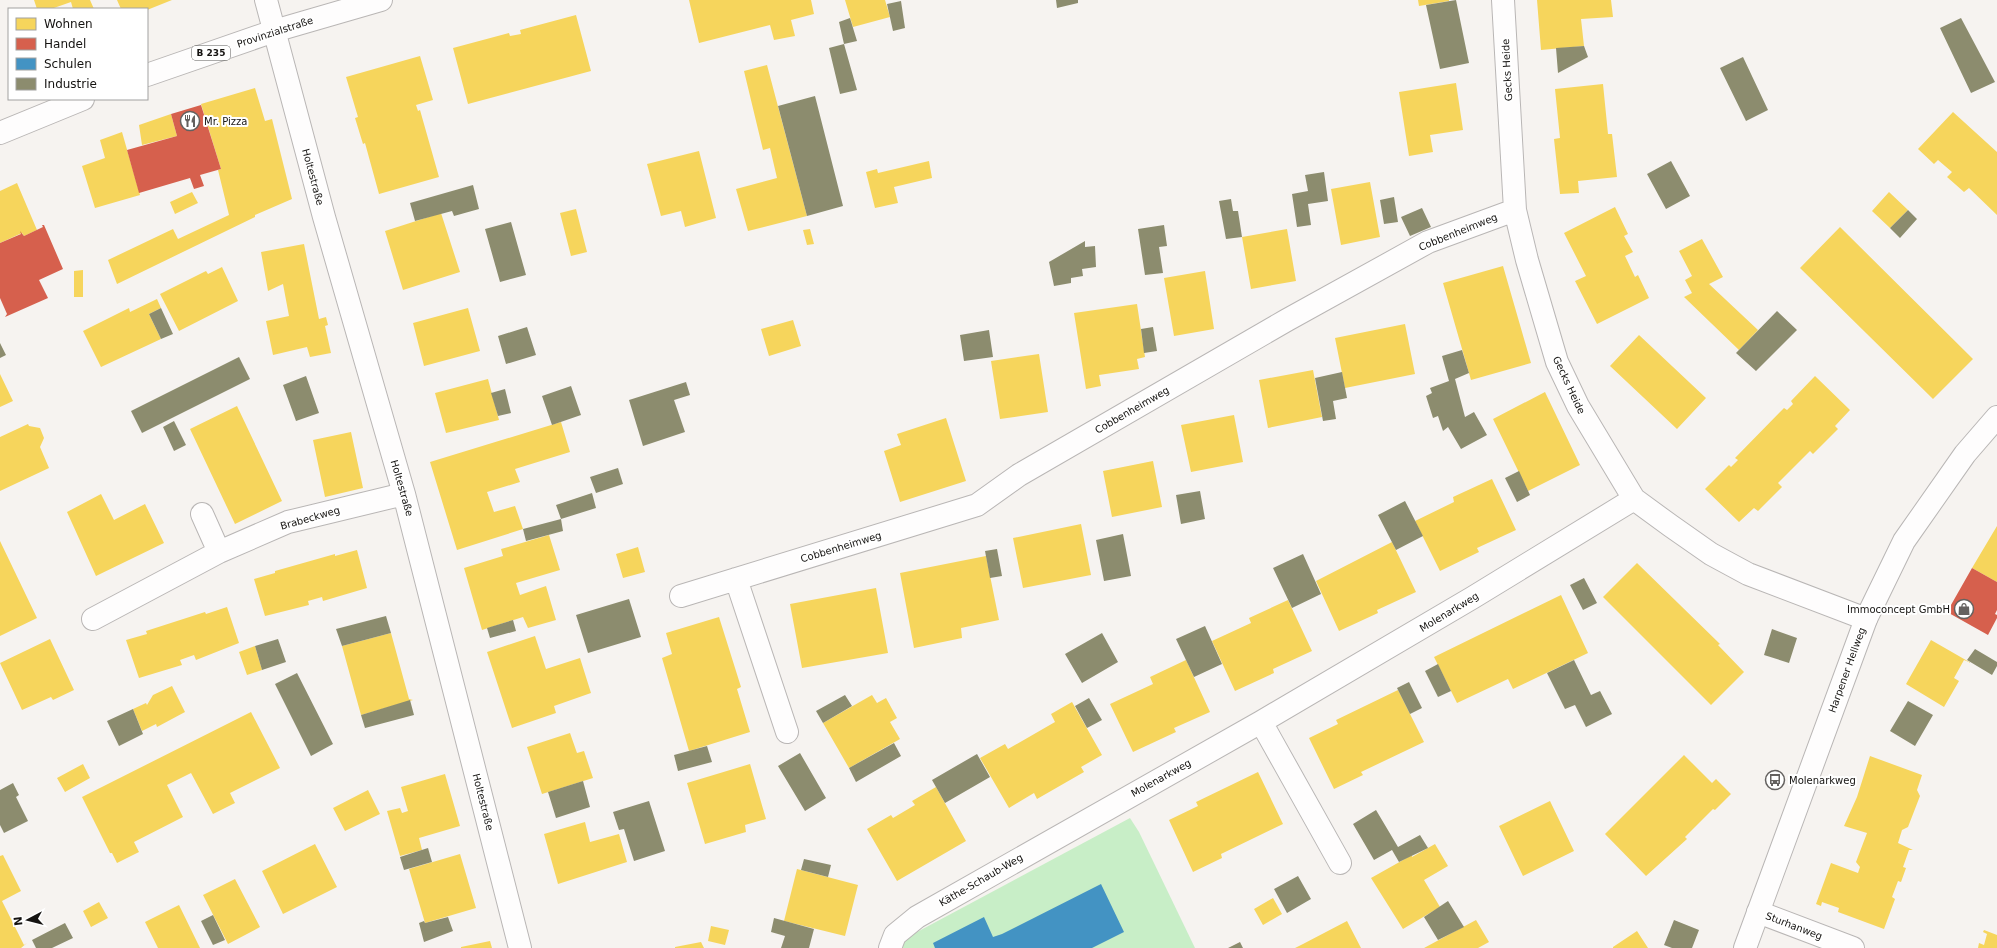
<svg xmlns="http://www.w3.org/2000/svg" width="1997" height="948" viewBox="0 0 1997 948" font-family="'DejaVu Sans',sans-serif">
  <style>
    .green { fill: #c8eec7 }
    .homes { fill: #f6d55c }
    .shops { fill: #d6604d }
    .schools { fill: #4393c3 }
    .industry { fill: #8c8c6e }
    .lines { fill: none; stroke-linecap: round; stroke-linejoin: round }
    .street-casing { stroke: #b9b6b5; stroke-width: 24 }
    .secondary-casing { stroke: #b9b6b5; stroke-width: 24 }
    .primary-casing { stroke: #b9b6b5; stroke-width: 24 }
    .street { stroke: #fefdfd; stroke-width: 22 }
    .secondary { stroke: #fefdfd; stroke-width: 22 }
    .primary { stroke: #fefdfd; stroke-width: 22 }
    .labels { text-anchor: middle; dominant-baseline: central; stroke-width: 4; stroke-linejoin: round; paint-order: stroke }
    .shield { fill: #fff; stroke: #5b5a58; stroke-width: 1 }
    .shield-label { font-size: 9px; font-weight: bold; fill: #151311 }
    .street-label { font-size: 10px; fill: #151311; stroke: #fff }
    .poi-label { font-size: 10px; fill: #151311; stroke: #fff; text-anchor: start }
  </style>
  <rect width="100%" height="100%" fill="#f6f3f0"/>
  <!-- green -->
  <path class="green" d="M 1130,818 L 1139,832 L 1195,948 L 901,948 L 904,939 Z"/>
  <!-- homes -->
  <path class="homes" d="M 34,0 L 90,0 L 94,9 L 73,9 L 71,2 L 51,9 L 37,9 Z
    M 117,0 L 172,0 L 147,10 L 121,9 Z
    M 689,0 L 811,0 L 814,14 L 791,20 L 795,36 L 774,40 L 770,25 L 699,43 Z
    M 845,0 L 885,0 L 890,17 L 853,27 Z
    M 1418,0 L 1449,0 L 1449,1 L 1419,6 Z
    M 1537,0 L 1611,0 L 1613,17 L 1581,19 L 1584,46 L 1541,50 Z
    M 576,15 L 591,71 L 468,104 L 453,48 L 509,33 L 510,36 L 521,34 L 520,30 Z
    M 420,56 L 433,100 L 416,105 L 418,111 L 420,110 L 439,177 L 379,194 L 365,143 L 363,144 L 355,118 L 358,117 L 346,77 Z
    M 767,65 L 807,216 L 748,231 L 736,189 L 777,178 L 770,148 L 763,150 L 744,71 Z
    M 1456,83 L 1463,130 L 1430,135 L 1433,152 L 1409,156 L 1399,92 Z
    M 1603,84 L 1608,134 L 1612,134 L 1617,177 L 1578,181 L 1579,193 L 1560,194 L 1554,139 L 1560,138 L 1555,89 Z
    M 255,88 L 265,121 L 272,119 L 292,199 L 255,215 L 255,217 L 117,284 L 108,260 L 173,229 L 178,239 L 229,215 L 218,170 L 221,169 L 201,104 Z
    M 1953,112 L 1997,152 L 1997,215 L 1969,188 L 1964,192 L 1947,177 L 1952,172 L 1938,160 L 1934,164 L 1918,149 Z
    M 171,114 L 177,136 L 142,145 L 139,125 Z
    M 122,132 L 140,195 L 95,208 L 82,166 L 105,158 L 100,140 Z
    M 699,151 L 716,218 L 685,227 L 681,211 L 661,216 L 647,164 Z
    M 929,161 L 932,178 L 894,187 L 898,203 L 875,208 L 866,172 L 877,169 L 878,173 Z
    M 1370,182 L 1380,237 L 1341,245 L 1331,189 Z
    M 17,183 L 37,230 L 24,236 L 22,233 L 0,243 L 0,191 Z
    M 192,192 L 198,203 L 175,214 L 170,202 Z
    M 1889,192 L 1908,210 L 1890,228 L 1872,211 Z
    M 1615,207 L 1628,234 L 1624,236 L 1633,252 L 1625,256 L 1635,277 L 1638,275 L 1649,298 L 1597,324 L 1575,281 L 1586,276 L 1564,233 Z
    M 576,209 L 587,252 L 571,256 L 560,213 Z
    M 441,213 L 460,272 L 403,290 L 385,231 Z
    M 1840,227 L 1973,359 L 1933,399 L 1800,268 Z
    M 810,229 L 814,244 L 807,245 L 803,230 Z
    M 1287,229 L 1296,281 L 1251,289 L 1242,237 Z
    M 1702,239 L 1723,277 L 1709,284 L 1758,330 L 1739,350 L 1684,297 L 1692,293 L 1685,280 L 1692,276 L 1679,251 Z
    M 304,244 L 319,319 L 326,317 L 328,325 L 325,326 L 331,353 L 310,357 L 307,347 L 273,355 L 266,321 L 289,316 L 283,284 L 268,291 L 261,252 Z
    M 1503,266 L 1531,363 L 1471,380 L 1443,283 Z
    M 222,267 L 238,301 L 179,331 L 160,294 L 206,271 L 208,274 Z
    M 83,270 L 83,297 L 74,297 L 74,271 Z
    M 1205,271 L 1214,329 L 1174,336 L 1164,278 Z
    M 157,299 L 161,308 L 149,314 L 161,339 L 101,367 L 83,331 L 129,308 L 130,312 Z
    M 1137,304 L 1145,357 L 1137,359 L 1139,369 L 1099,375 L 1101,386 L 1086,389 L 1074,313 Z
    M 468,308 L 480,351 L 424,366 L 413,323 Z
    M 793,320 L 801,346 L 769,356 L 761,329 Z
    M 1405,324 L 1415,374 L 1345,388 L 1335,338 Z
    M 1639,335 L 1706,398 L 1677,429 L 1610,366 Z
    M 1039,354 L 1048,412 L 1000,419 L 991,361 Z
    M 1313,370 L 1322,417 L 1268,428 L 1259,380 Z
    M 0,374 L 13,401 L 0,407 Z
    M 1815,376 L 1850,410 L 1835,426 L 1838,429 L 1813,454 L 1810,451 L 1778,483 L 1782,487 L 1758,511 L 1754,508 L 1739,522 L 1705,489 L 1729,465 L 1731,467 L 1738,460 L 1735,458 L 1784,408 L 1787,410 L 1793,404 L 1791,401 Z
    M 488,379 L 499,420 L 446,433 L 435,393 Z
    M 1545,392 L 1580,465 L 1528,491 L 1493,419 Z
    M 237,406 L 282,501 L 235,524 L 190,429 Z
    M 1234,415 L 1243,462 L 1191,472 L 1181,425 Z
    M 946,418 L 966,481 L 900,502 L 884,451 L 901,445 L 897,434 Z
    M 561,422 L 570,452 L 515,469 L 520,482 L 487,492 L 494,512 L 515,506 L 523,529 L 457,550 L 430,462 Z
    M 28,424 L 29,426 L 40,428 L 44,438 L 40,447 L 49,468 L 0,491 L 0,437 Z
    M 351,432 L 363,488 L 325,497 L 313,440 Z
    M 1153,461 L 1162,507 L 1112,517 L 1103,471 Z
    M 1492,479 L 1516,530 L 1477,548 L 1479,552 L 1440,571 L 1415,521 L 1454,502 L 1453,497 Z
    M 101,494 L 114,520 L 145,504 L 164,543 L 96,576 L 67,512 Z
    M 1081,524 L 1091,575 L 1023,588 L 1013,538 Z
    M 1997,526 L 1997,582 L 1972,568 Z
    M 549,535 L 560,570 L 516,583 L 520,595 L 546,586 L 556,620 L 528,628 L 523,617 L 482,630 L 464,568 L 503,556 L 501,549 Z
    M 0,541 L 37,618 L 0,636 Z
    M 1392,542 L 1416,592 L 1377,610 L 1378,613 L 1339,631 L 1316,581 Z
    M 638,547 L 645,572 L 623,578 L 616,554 Z
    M 357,550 L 367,588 L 323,601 L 322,597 L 308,601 L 309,605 L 265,616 L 254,579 L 275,573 L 275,571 L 335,554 L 335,556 Z
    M 986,556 L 999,620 L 961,628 L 962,638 L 914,648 L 900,573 Z
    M 1637,563 L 1720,644 L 1718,645 L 1744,672 L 1711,705 L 1603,597 Z
    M 876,588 L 888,653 L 802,668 L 790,604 Z
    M 1561,595 L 1588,653 L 1513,689 L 1508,679 L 1457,703 L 1434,657 Z
    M 1288,600 L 1312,651 L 1273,669 L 1274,673 L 1235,691 L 1212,641 L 1251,623 L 1249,618 Z
    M 227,607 L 239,643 L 196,660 L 194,655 L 180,660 L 182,665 L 139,678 L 126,640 L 147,634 L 146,631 L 205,612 L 206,614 Z
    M 719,617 L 741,687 L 737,689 L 750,732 L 689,751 L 662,658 L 672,654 L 666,633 Z
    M 391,633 L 409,699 L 413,700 L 361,715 L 342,646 Z
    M 535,636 L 546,669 L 580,658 L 591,693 L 554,706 L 556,713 L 512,728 L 487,652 Z
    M 50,639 L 74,690 L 53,700 L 51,697 L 22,710 L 0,663 Z
    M 1931,640 L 1971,663 L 1964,660 L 1954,678 L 1959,681 L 1944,707 L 1906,684 Z
    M 255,646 L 262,670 L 247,675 L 239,652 Z
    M 1186,660 L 1210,712 L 1174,728 L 1176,732 L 1133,752 L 1110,704 L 1153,684 L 1150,677 Z
    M 172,686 L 185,712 L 157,727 L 156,724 L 142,731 L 133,709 L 146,703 L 147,705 L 153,695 Z
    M 1398,690 L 1424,742 L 1361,772 L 1363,775 L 1334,789 L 1309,738 L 1338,724 L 1336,720 Z
    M 872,695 L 877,703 L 886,698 L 897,718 L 890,722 L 900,739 L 849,768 L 823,723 Z
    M 1072,702 L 1102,755 L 1081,767 L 1084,772 L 1037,799 L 1034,793 L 1009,808 L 980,758 L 1005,744 L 1008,749 L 1055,722 L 1051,714 Z
    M 251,712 L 280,768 L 230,793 L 235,803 L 213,814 L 191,773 L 167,785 L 183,817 L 134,842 L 139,852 L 117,863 L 112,853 L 110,853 L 82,797 Z
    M 570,733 L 577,753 L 584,751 L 593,778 L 542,794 L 527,747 Z
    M 1684,755 L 1712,783 L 1716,779 L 1731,794 L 1715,810 L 1713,809 L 1685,837 L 1687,839 L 1646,876 L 1605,834 Z
    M 1870,756 L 1922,775 L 1917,790 L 1920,796 L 1908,827 L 1902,830 L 1898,843 L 1913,850 L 1909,850 L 1903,867 L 1906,868 L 1901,882 L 1898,881 L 1892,897 L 1895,899 L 1884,929 L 1838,912 L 1839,908 L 1822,902 L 1821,906 L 1816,904 L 1831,863 L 1858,873 L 1860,867 L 1856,862 L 1867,833 L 1844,826 L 1857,797 Z
    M 83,764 L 90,778 L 65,792 L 57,778 Z
    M 750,764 L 766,819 L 745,825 L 746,832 L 705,844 L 687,783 Z
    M 1258,772 L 1283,824 L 1221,854 L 1222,858 L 1193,872 L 1169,820 L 1198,806 L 1196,802 Z
    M 445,774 L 460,826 L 419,838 L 422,850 L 400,856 L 387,811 L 400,808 L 402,813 L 408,811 L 401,787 Z
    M 936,787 L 966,841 L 897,881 L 867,829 L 891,815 L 893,818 L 915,805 L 912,801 Z
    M 368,790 L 380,814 L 345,831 L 333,808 Z
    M 1550,801 L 1574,851 L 1523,876 L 1499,826 Z
    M 585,822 L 590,842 L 619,834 L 627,862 L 558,884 L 544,834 Z
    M 315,844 L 337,887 L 283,914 L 262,871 Z
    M 1435,844 L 1448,866 L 1424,880 L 1440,907 L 1403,929 L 1371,878 L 1412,855 L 1412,857 Z
    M 460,854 L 476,908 L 425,923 L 409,869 Z
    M 3,855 L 21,891 L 2,901 L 24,945 L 27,943 L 21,948 L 0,948 L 0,856 Z
    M 797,869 L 858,885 L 845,936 L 784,921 Z
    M 235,879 L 260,927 L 228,944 L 203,895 Z
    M 1273,898 L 1282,914 L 1263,925 L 1254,909 Z
    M 99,902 L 108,918 L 91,927 L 83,911 Z
    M 179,905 L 200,948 L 158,948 L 145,922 Z
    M 1476,920 L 1489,942 L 1478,948 L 1424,948 Z
    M 1347,921 L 1361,948 L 1295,948 L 1303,944 Z
    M 711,926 L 729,930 L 725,945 L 708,941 Z
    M 1984,930 L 1997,935 L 1997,948 L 1978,948 L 1979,943 L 1984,945 L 1987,934 L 1983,932 Z
    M 1637,931 L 1648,948 L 1613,948 L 1613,947 Z
    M 490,941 L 492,948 L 461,948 L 461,947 Z
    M 701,942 L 704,948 L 675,948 L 675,947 Z"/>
  <!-- shops -->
  <path class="shops" d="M 201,105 L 221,169 L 200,175 L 204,186 L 194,189 L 190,178 L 139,193 L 127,150 L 177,136 L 171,114 Z
    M 42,225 L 44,225 L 63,269 L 39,280 L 48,298 L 5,317 L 7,314 L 0,298 L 0,243 L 21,234 L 20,231 L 24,236 L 43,227 Z
    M 1972,568 L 1997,582 L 1997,610 L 1995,614 L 1997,615 L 1997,618 L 1988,635 L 1947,612 Z"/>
  <!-- schools -->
  <path class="schools" d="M 1101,884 L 1124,932 L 1092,948 L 935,948 L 933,943 L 984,917 L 993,937 L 1002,934 Z"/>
  <!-- industry -->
  <path class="industry" d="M 1056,0 L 1078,0 L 1078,3 L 1057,8 Z
    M 1456,0 L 1469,63 L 1440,69 L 1426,5 Z
    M 901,1 L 905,28 L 893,31 L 887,4 Z
    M 850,18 L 857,41 L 844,44 L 857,90 L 840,94 L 829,48 L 844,44 L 839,22 Z
    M 1961,18 L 1995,82 L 1971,93 L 1940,28 Z
    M 1584,46 L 1588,57 L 1558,73 L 1556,48 Z
    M 1743,57 L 1768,110 L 1746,121 L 1720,68 Z
    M 815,96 L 843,206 L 807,216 L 778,106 Z
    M 1671,161 L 1690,196 L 1666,209 L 1647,174 Z
    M 1324,172 L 1328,201 L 1308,204 L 1311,225 L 1297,227 L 1292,194 L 1308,191 L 1305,175 Z
    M 473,185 L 479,209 L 454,216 L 452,211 L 415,221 L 410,203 Z
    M 1394,197 L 1398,222 L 1384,224 L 1380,200 Z
    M 1231,199 L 1233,211 L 1238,211 L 1242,237 L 1226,239 L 1219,201 Z
    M 1422,208 L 1431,227 L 1410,236 L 1401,217 Z
    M 1908,210 L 1917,219 L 1900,238 L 1890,228 Z
    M 511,222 L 526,275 L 500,282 L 485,229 Z
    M 1164,225 L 1167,246 L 1159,247 L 1163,273 L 1145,275 L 1138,229 Z
    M 1085,241 L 1085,247 L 1095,246 L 1096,267 L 1082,269 L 1083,276 L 1071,278 L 1071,283 L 1054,286 L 1049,262 Z
    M 161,308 L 173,334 L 161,339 L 149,314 Z
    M 1777,311 L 1797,330 L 1756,371 L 1736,353 Z
    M 527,327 L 536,355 L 506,364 L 498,336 Z
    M 1153,327 L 1157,351 L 1144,353 L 1141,329 Z
    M 989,330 L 993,357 L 964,361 L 960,335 Z
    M 0,343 L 6,355 L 0,358 Z
    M 1462,350 L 1469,373 L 1455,379 L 1465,417 L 1474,412 L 1487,435 L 1461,449 L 1448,427 L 1443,431 L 1438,416 L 1433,418 L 1426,396 L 1432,393 L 1430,388 L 1449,381 L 1442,356 Z
    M 239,357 L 250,379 L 142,433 L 131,411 Z
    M 1342,372 L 1347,398 L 1333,401 L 1336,419 L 1323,421 L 1315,378 Z
    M 306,376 L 319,413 L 296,421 L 283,385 Z
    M 686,382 L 690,395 L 674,400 L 685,432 L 643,446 L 629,400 Z
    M 571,386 L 581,415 L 552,425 L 542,396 Z
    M 505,389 L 511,413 L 498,416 L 491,393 Z
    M 174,421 L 186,445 L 174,451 L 163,427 Z
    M 618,468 L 623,484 L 596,493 L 590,477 Z
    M 1519,471 L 1530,495 L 1517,502 L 1505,478 Z
    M 1200,491 L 1205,519 L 1181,524 L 1176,495 Z
    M 592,493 L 596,508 L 561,519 L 563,531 L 526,541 L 523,529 L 561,519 L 556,505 Z
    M 1405,501 L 1423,536 L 1396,550 L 1378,515 Z
    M 1123,534 L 1131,576 L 1104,581 L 1096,540 Z
    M 997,549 L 1002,576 L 990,578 L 985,551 Z
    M 1303,554 L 1321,594 L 1292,608 L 1273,568 Z
    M 1584,578 L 1597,603 L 1583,610 L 1570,585 Z
    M 629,599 L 641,637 L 588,653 L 576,615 Z
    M 386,616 L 391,633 L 342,646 L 336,629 Z
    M 513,620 L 516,631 L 490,638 L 487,628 Z
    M 1205,626 L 1222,664 L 1194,677 L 1176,639 Z
    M 1772,629 L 1797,638 L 1789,663 L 1764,655 Z
    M 1102,633 L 1118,662 L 1082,683 L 1065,654 Z
    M 278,639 L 286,662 L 262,670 L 255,646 Z
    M 1975,649 L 1997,662 L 1997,666 L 1992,675 L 1967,660 Z
    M 1574,660 L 1591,695 L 1600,691 L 1612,714 L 1586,727 L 1575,705 L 1565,709 L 1547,673 Z
    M 1438,664 L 1451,691 L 1438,697 L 1425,671 Z
    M 297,673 L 333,744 L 311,756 L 275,684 Z
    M 1409,682 L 1422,708 L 1410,714 L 1397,688 Z
    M 845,695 L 852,706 L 823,723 L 816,711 Z
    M 1089,698 L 1102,720 L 1087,728 L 1075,706 Z
    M 410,700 L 414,715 L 365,728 L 361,715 Z
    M 1908,701 L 1933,715 L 1915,746 L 1890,731 Z
    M 133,709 L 143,734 L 119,746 L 107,721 Z
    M 894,743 L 901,756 L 856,782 L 849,768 Z
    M 707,746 L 712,762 L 678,771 L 674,755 Z
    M 800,753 L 826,798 L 805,811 L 778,766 Z
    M 977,754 L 990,777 L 945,803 L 932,780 Z
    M 583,781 L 590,807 L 556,818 L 548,792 Z
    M 13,783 L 19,795 L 16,797 L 28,821 L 4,833 L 0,825 L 0,790 Z
    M 649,801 L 665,851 L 634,861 L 624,829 L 619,830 L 613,812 Z
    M 1376,810 L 1398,847 L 1420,835 L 1428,848 L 1399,862 L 1392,850 L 1374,860 L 1353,824 Z
    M 428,848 L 432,862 L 404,870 L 400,857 Z
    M 804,859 L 831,865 L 828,877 L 801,870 Z
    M 1298,876 L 1311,899 L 1287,913 L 1274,889 Z
    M 1448,901 L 1464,927 L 1438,940 L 1424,917 Z
    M 213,915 L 225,940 L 213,945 L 201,921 Z
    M 448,917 L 453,931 L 424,942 L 419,923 L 424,921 L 425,923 Z
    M 774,918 L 814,929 L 809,948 L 781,948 L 785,936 L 771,932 Z
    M 1674,920 L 1699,930 L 1692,948 L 1672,948 L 1664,945 Z
    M 65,923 L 73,938 L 52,948 L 36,948 L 32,940 Z
    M 1240,942 L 1243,948 L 1228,948 Z"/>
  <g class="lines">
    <!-- street casing -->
    <g class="street-casing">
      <path id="street" d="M 266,0 L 324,217 L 404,494 L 520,948
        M 1503,0 L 1515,210 L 1527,260 L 1557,362 L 1578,406 L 1634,499 L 1671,526 L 1711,554 L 1748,574 L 1866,619
        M 219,552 L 288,522 L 404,494
        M 736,579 L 787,732
        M 681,596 L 977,505 L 1019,475 L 1287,320 L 1428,242 L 1515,210
        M 93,619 L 219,552 L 202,514
        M 1261,722 L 1340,863
        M 1758,912 L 1853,948
        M 890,948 L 895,935 L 917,917 L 1261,722 L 1472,598 L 1634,499"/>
    </g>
    <!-- secondary casing -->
    <g class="secondary-casing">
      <path id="secondary" d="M 1745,948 L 1866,619 L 1904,541 L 1965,454 L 1997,417"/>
    </g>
    <!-- primary casing -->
    <g class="primary-casing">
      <path id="primary" d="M 147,75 L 274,31 L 381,0
        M 0,133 L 83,99"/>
    </g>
    <!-- street -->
    <use href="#street" class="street"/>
    <!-- secondary -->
    <use href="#secondary" class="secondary"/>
    <!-- primary -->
    <use href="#primary" class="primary"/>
  </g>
  <!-- icons -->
  <defs>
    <g id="restaurant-ring" transform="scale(1)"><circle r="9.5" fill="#fff" stroke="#64615f" stroke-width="1.5"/><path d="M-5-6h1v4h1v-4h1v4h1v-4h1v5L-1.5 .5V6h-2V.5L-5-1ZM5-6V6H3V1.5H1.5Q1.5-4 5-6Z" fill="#64615f"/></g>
    <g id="shop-ring" transform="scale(1)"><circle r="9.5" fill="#fff" stroke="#64615f" stroke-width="1.5"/><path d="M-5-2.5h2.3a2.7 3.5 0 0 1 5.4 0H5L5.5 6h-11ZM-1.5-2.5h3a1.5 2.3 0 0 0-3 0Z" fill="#64615f"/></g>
    <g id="bus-ring" transform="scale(1)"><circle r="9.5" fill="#fff" stroke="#64615f" stroke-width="1.5"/><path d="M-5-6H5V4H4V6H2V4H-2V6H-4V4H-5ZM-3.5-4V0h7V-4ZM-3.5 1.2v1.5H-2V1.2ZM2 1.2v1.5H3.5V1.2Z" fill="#64615f"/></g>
  </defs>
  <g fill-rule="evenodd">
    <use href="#restaurant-ring" x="190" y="121"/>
    <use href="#shop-ring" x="1964" y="609"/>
    <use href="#bus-ring" x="1775" y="780"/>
  </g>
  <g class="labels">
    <!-- shield labels -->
    <rect class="shield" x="192" y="46" width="38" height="14" rx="3"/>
    <g class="shield-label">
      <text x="211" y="53">B 235</text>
    </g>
    <!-- street labels -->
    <g class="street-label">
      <text transform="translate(275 32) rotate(-18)">Provinzialstraße</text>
      <text transform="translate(1507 70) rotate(-93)">Gecks Heide</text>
      <text transform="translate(313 177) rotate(75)">Holtestraße</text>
      <text transform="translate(1458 232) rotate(-22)">Cobbenheimweg</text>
      <text transform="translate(1569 385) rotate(65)">Gecks Heide</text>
      <text transform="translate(1132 410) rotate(-30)">Cobbenheimweg</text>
      <text transform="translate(402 488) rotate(74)">Holtestraße</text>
      <text transform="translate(310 518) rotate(-16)">Brabeckweg</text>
      <text transform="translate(841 547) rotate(-17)">Cobbenheimweg</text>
      <text transform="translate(1449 612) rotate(-31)">Molenarkweg</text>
      <text transform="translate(1847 670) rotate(-70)">Harpener Hellweg</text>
      <text transform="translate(1161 778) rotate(-29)">Molenarkweg</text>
      <text transform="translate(483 802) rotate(76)">Holtestraße</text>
      <text transform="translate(981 880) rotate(-30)">Käthe-Schaub-Weg</text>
      <text transform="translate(1794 926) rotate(21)">Sturhanweg</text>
    </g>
    <!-- poi labels -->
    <g class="poi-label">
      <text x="204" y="121">Mr. Pizza</text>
      <text x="1950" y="609" text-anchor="end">Immoconcept GmbH</text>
      <text x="1789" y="780">Molenarkweg</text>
    </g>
  </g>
  <!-- legend -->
  <rect x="8" y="8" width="140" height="92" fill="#ffffff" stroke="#a1a1a0"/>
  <rect x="16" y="18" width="20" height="12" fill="#f6d55c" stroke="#a1a1a0"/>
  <text x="44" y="28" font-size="12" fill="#151311">Wohnen</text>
  <rect x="16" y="38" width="20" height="12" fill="#d6604d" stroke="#a1a1a0"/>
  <text x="44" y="48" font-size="12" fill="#151311">Handel</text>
  <rect x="16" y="58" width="20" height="12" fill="#4393c3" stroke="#a1a1a0"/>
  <text x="44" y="68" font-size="12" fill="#151311">Schulen</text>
  <rect x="16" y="78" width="20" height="12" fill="#8c8c6e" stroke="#a1a1a0"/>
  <text x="44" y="88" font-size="12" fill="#151311">Industrie</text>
  <!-- north arrow -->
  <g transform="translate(28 920) rotate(263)" stroke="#ffffff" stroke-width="3" paint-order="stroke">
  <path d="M0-3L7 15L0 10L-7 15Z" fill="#151311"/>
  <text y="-6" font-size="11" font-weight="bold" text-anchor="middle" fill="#151311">N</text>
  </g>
</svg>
